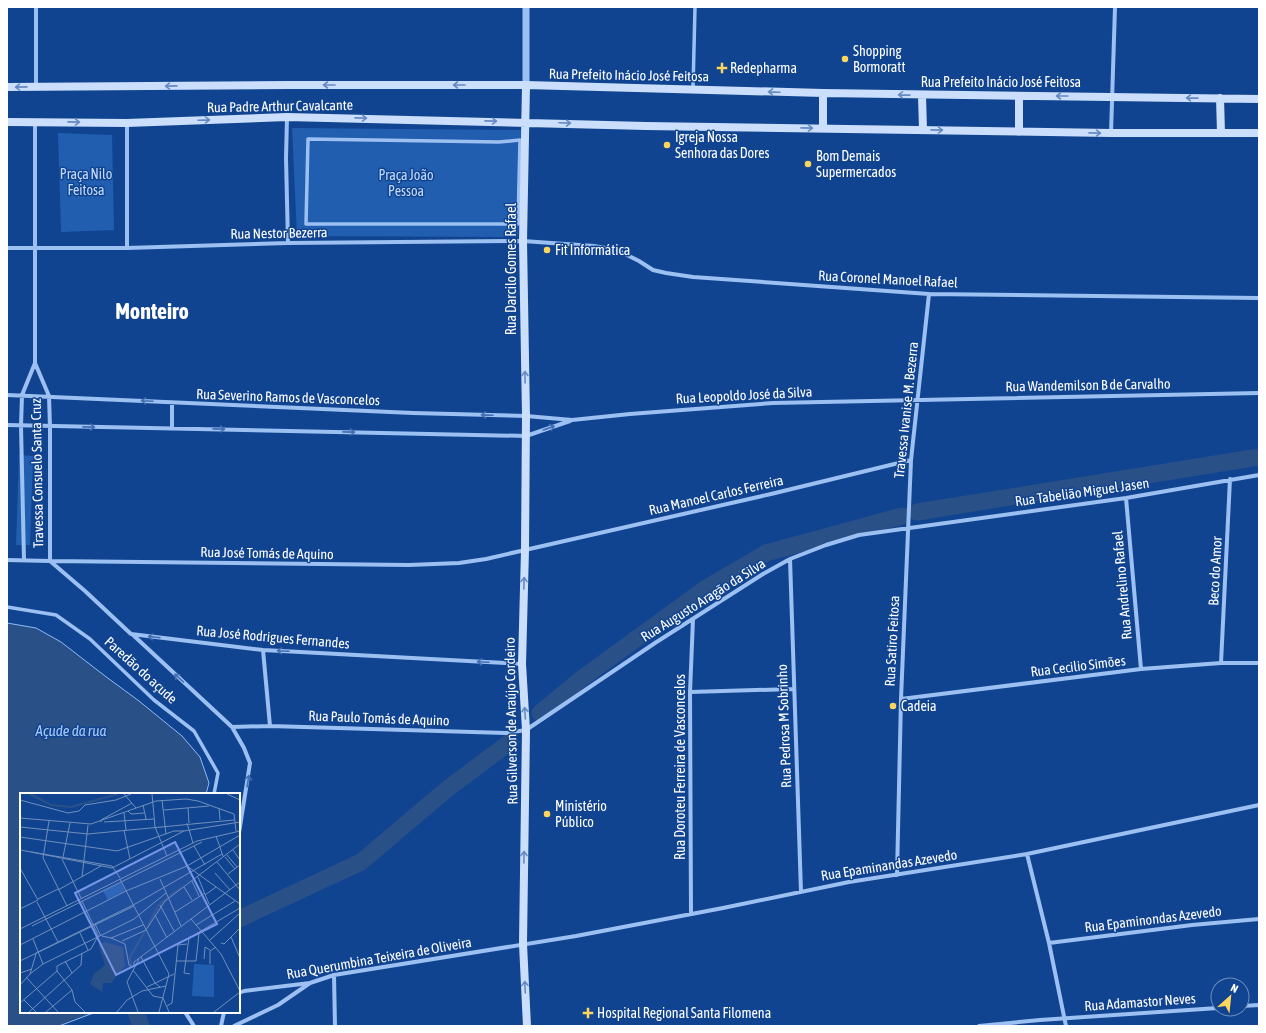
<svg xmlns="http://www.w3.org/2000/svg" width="1266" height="1033" viewBox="0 0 1266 1033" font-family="'Asap Condensed',sans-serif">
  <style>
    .green { fill: #225eb0 }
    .water { fill: #2a5088; stroke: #8dbaf6 }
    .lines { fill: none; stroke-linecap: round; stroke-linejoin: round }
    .canal { stroke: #2a5088; stroke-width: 17 }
    .pedestrian { stroke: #9cc0f2; stroke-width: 3.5 }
    .minor { stroke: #9cc0f2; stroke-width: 4 }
    .tertiary { stroke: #9cc0f2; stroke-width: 7 }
    .secondary { stroke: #cbdffc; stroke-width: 8 }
    .oneway { stroke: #658ac1 }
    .oneway2 { stroke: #426fb2 }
    .poi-dot { fill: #ffd65d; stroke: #114490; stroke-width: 1.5 }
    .labels { text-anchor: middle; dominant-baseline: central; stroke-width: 3; stroke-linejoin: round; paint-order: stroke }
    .poi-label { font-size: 14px; fill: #fff; stroke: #114490; text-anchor: start }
    .street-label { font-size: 14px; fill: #fff; stroke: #114490 }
    .park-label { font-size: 14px; fill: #c3dbfd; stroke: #114490 }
    .water-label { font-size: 15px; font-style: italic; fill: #a8cafa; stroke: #114490 }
    .town-label { font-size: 22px; font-weight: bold; fill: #fff; stroke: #114490 }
    .inset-river { fill: none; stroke: #2a5088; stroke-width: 2 }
    .inset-road { fill: none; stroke: #708fbc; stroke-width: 1 }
    .view { fill: #7795e8; fill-opacity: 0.15; stroke: #7795e8; stroke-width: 2 }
    .inset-edge { fill: none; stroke: #fff; stroke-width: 2 }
  </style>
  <rect width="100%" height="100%" fill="#114490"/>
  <!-- green -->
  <path class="green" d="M 292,128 L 521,130 L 518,237 L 297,236 Z
    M 58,133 L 112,135 L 114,230 L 61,232 Z
    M 19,455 L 33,456 L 30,545 L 16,545 Z"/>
  <!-- water -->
  <path class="water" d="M 7,623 L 36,628 L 61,642 L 105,676 L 139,701 L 182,736 L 200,757 L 209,783 L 206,794 L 21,794 L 21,1012 L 96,1012 L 59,1026 L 7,1026 Z"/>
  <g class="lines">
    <!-- canal -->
    <path class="canal" d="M 917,512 L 1259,457
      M 540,713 L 581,679 L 706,588 L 766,553 L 902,516
      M 239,919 L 361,862 L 446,790 L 510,742
      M 136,1012 L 141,1026"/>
    <!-- pedestrian -->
    <path class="pedestrian" d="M 693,89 L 695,7
      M 308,139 L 499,142 L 520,140 L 518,224 L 306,224 Z
      M 7,607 L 56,615 L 90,639 L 154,700 L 194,731 L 218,773 L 214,794"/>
    <!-- minor -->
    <path class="minor" d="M 36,7 L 36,86
      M 287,117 L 286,158 L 288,243
      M 1111,133 L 1115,7
      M 7,248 L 127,248 L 288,243 L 523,241 L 594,246 L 617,250 L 639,261 L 653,270 L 666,273 L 693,277 L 929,294 L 1259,298
      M 127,248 L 127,123
      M 35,363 L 49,396 L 50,427 L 50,561
      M 7,395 L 413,413 L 526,416 L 572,420 L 630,414 L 773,403 L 1259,393
      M 7,425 L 526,436 L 570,421
      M 172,428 L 172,403
      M 1126,498 L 1141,669
      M 790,559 L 801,892
      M 7,560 L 50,561 L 409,565 L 459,563 L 486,559 L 525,550 L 771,494 L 911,460
      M 24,560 L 21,426 L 22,395 L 35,363 L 35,122
      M 50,561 L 85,591 L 131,634 L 263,650 L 522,664
      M 132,634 L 232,727 L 244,748 L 250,763 L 239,833
      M 263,650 L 270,726
      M 1221,663 L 1230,479
      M 690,692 L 793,689
      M 901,699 L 1141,669 L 1221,663 L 1259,663
      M 232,727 L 270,726 L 506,733 L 526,730 L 655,643 L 763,574 L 790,559 L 826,545 L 859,535 L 1126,498 L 1259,475
      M 1027,854 L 1049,943 L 1066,1026
      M 897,875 L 901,699 L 911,460 L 929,294
      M 691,914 L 690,692 L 693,619
      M 1049,943 L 1192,925 L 1259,919
      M 334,975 L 335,1026
      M 239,993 L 244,991 L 310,983 L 334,975 L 576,936 L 723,908 L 849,882 L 1027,854 L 1259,805
      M 1242,1006 L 1259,1005
      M 185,1012 L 194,1026
      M 221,1026 L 224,1012
      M 234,1026 L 278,1005 L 310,983
      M 979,1026 L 1040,1020 L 1218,1008"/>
    <!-- tertiary -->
    <path class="tertiary" d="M 526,7 L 526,85"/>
    <!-- secondary -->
    <path class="secondary" d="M 526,85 L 523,241 L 526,416 L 525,550 L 522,664 L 526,730 L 523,944 L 527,1026
      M 7,87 L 289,85 L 526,85 L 823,93 L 1259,99
      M 922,95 L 923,130
      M 1019,96 L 1019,132
      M 1220,98 L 1221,133
      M 7,122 L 127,123 L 287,117 L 646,126 L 1111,133 L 1259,133
      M 823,128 L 823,93"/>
  </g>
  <!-- one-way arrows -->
  <defs><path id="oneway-shaft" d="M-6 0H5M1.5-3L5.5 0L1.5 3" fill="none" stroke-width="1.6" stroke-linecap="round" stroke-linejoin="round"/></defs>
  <g class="oneway">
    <use href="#oneway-shaft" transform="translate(329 85) rotate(-180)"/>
    <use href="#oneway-shaft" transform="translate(459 85) rotate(-180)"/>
    <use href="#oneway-shaft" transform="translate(171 86) rotate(179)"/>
    <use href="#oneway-shaft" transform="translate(21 87) rotate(179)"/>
    <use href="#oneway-shaft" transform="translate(774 92) rotate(-178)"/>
    <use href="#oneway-shaft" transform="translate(904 95) rotate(-179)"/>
    <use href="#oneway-shaft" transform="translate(1062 96) rotate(-180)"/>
    <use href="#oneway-shaft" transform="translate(1192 98) rotate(-179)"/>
    <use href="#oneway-shaft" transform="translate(361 118) rotate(1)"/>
    <use href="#oneway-shaft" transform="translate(204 120) rotate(-2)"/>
    <use href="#oneway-shaft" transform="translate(491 121) rotate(1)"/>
    <use href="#oneway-shaft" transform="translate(74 122) rotate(1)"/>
    <use href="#oneway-shaft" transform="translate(565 123) rotate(2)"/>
    <use href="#oneway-shaft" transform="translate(807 128) rotate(1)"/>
    <use href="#oneway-shaft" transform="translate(937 130) rotate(1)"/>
    <use href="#oneway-shaft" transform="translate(1095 133) rotate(1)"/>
    <use href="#oneway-shaft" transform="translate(525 377) rotate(-91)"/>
    <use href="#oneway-shaft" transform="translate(524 583) rotate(-88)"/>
    <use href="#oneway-shaft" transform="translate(525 713) rotate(-94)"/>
    <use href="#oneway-shaft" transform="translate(524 857) rotate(-89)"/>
    <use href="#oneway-shaft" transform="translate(525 987) rotate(-93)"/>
  </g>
  <g class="oneway2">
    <use href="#oneway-shaft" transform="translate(147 401) rotate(-177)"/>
    <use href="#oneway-shaft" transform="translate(487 415) rotate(-178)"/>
    <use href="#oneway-shaft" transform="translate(89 427) rotate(1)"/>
    <use href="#oneway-shaft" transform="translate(549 428) rotate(-19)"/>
    <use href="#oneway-shaft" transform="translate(219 429) rotate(1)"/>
    <use href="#oneway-shaft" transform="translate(349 432) rotate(1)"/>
    <use href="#oneway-shaft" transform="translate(154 637) rotate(-173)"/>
    <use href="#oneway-shaft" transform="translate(283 651) rotate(-177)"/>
    <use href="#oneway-shaft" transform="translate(483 662) rotate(-177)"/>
    <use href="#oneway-shaft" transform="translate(179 678) rotate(-138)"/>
    <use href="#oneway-shaft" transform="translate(248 781) rotate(-81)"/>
  </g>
  <!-- markers -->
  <g class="poi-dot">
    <circle cx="845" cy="59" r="4"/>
    <path d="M720 62h4v4h4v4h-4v4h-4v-4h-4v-4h4z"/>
    <circle cx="667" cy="145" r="4"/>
    <circle cx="808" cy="164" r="4"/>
    <circle cx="547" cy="250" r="4"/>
    <circle cx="893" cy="706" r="4"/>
    <circle cx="547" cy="814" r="4"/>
    <path d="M586 1007h4v4h4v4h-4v4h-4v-4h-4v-4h4z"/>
  </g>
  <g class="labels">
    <!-- poi labels -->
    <g class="poi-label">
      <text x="853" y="51">Shopping<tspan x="853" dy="16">Bormoratt</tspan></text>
      <text x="730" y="68">Redepharma</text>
      <text x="675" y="137">Igreja Nossa<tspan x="675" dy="16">Senhora das Dores</tspan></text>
      <text x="816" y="156">Bom Demais<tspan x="816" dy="16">Supermercados</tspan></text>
      <text x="555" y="250">Fit Informática</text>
      <text x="901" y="706">Cadeia</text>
      <text x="555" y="806">Ministério<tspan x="555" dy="16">Público</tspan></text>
      <text x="597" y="1013">Hospital Regional Santa Filomena</text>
    </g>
    <!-- street labels -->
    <g class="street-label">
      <text transform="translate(629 75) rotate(1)">Rua Prefeito Inácio José Feitosa</text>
      <text x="1001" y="82">Rua Prefeito Inácio José Feitosa</text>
      <text transform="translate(280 106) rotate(-1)">Rua Padre Arthur Cavalcante</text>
      <text transform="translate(279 233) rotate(-1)">Rua Nestor Bezerra</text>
      <text transform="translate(511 269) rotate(-90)">Rua Darcilo Gomes Rafael</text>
      <text transform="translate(888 279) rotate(3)">Rua Coronel Manoel Rafael</text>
      <text transform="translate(1088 385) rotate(-1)">Rua Wandemilson B de Carvalho</text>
      <text transform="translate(744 395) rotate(-3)">Rua Leopoldo José da Silva</text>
      <text transform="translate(288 397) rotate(2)">Rua Severino Ramos de Vasconcelos</text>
      <text transform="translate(906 410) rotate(-84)">Travessa Ivanise M. Bezerra</text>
      <text transform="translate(37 473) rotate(-91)">Travessa Consuelo Santa Cruz</text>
      <text transform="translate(1082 492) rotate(-8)">Rua Tabelião Miguel Jasen</text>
      <text transform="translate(716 495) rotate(-13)">Rua Manoel Carlos Ferreira</text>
      <text transform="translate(267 553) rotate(1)">Rua José Tomás de Aquino</text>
      <text transform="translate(1215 571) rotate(-87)">Beco do Amor</text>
      <text transform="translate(1122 585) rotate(-95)">Rua Andrelino Rafael</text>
      <text transform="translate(703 600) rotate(-32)">Rua Augusto Aragão da Silva</text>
      <text transform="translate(273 637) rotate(5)">Rua José Rodrigues Fernandes</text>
      <text transform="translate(892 641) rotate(-87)">Rua Satiro Feitosa</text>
      <text transform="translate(1078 666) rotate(-7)">Rua Cecilio Simões</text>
      <text transform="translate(141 670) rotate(42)">Paredão do açude</text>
      <text transform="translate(379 718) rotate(2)">Rua Paulo Tomás de Aquino</text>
      <text transform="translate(511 721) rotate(-91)">Rua Gilverson de Araújo Cordeiro</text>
      <text transform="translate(784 726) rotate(-92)">Rua Pedrosa M Sobrinho</text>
      <text transform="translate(680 767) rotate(-90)">Rua Doroteu Ferreira de Vasconcelos</text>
      <text transform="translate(889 865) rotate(-9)">Rua Epaminandas Azevedo</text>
      <text transform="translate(1153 919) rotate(-7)">Rua Epaminondas Azevedo</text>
      <text transform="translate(379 958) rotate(-10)">Rua Querumbina Teixeira de Oliveira</text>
      <text transform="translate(1140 1002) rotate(-4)">Rua Adamastor Neves</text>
    </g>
    <!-- park labels -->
    <g class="park-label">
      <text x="86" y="174">Praça Nilo<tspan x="86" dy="16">Feitosa</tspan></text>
      <text x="406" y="175">Praça João<tspan x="406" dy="16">Pessoa</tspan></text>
    </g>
    <!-- water labels -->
    <g class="water-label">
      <text x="71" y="730">Açude da rua</text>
    </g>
    <!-- town labels -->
    <g class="town-label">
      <text x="152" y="311">Monteiro</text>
    </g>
  </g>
  <!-- overview -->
  <g transform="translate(20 793)">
    <rect width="220" height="220" fill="#114490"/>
    <path d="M 101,89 L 105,98 L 88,107 L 83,98 ZM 174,171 L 194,172 L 194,204 L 172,203 Z" fill="#225eb0"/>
    <path d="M 85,149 L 103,154 L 105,173 L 91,190 L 83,190 L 82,199 L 70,191 L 74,181 L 85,172 L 78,152 Z" fill="#2a5088"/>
    <path class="inset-river" d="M 10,1 L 31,12 L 51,14 L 98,1M 148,104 L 162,94M 127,134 L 138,113 L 147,105M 111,172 L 110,164 L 125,138"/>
    <path class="inset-road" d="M 104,1 L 116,15M 132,1 L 135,34 L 147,63M 207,1 L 220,7M 0,7 L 48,20 L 59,18 L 65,12 L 96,7 L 111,1M 142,7 L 146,41M 123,12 L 126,26M 168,15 L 169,30M 199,15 L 200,27M 144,17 L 189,13M 108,18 L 111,21 L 124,20M 104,20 L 106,37M 0,25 L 71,31 L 136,8 L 166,6 L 178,8 L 214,21 L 216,38M 29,28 L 23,65 L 47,113M 81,29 L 81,27 L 112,10M 84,29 L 134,26M 167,30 L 173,50M 0,34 L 68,41 L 214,27M 104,37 L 110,66M 196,43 L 203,63M 0,44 L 97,58 L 154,38 L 164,38M 174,53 L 185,72M 0,57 L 92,73 L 100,85M 213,57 L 220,67M 11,59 L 92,75M 207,62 L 217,74M 43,64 L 50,30M 205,64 L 215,76M 42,66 L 61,105M 197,69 L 220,97M 167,73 L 220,111M 0,75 L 18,107 L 0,116M 92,75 L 164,38 L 220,29M 195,80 L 210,97M 208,81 L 220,72M 62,84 L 68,32M 178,84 L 189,111M 100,86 L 149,181 L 139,219M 140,86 L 161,133M 172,88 L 179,103M 164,94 L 172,107M 38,97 L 81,73M 185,102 L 196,94M 18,106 L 38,96M 62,108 L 79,144M 17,109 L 38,149M 140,112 L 154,138M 155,119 L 185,100M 135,122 L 147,145M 171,126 L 201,161 L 220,198M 75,131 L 81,143M 176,132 L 215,108M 12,133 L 182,49M 0,136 L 177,48 L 220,38M 60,140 L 68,157M 82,143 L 91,145 L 123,132M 211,144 L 220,165M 91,145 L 105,151 L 109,172 L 113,174M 13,146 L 23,171M 190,147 L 220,120M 102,148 L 126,137 L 145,108 L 220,51M 201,150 L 204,151 L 220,135M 0,152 L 106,98 L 167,73 L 220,42M 16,160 L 117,110 L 202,61M 121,164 L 135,190 L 140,194M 184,166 L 185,154 L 190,157M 0,168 L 114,113M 45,168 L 52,180M 156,168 L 176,168 L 179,140M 190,171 L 190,158 L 196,154M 114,173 L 114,169 L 220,89M 113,177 L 133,203 L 143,205 L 149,219M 37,178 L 52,197 L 55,209 L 65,219M 0,180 L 12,176M 10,181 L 23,171 L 114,126 L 146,100M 170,181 L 164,180 L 169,145 L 220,115M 6,184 L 38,219M 0,192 L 10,181 L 16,161M 127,194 L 154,181M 4,207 L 16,219M 0,210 L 37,178 L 37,173 L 71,156 L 77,145M 147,213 L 152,210 L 158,152 L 167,151M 9,219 L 61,172 L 62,160M 26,219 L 52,197M 97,219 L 107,207 L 122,198 L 146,193M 118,219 L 107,189 L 119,166M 194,219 L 220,199"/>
    <path class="view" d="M 155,49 L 197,131 L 96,182 L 55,100 Z"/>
    <rect width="220" height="220" class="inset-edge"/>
  </g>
  <!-- border -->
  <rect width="1266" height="1033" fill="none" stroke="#ffffff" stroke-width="16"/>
  <!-- north arrow -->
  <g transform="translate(1230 997) rotate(27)"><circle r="19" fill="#114490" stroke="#708fbc"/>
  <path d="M0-3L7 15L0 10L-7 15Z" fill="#ffd65d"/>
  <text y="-6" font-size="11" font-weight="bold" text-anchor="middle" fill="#ffffff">N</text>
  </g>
</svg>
